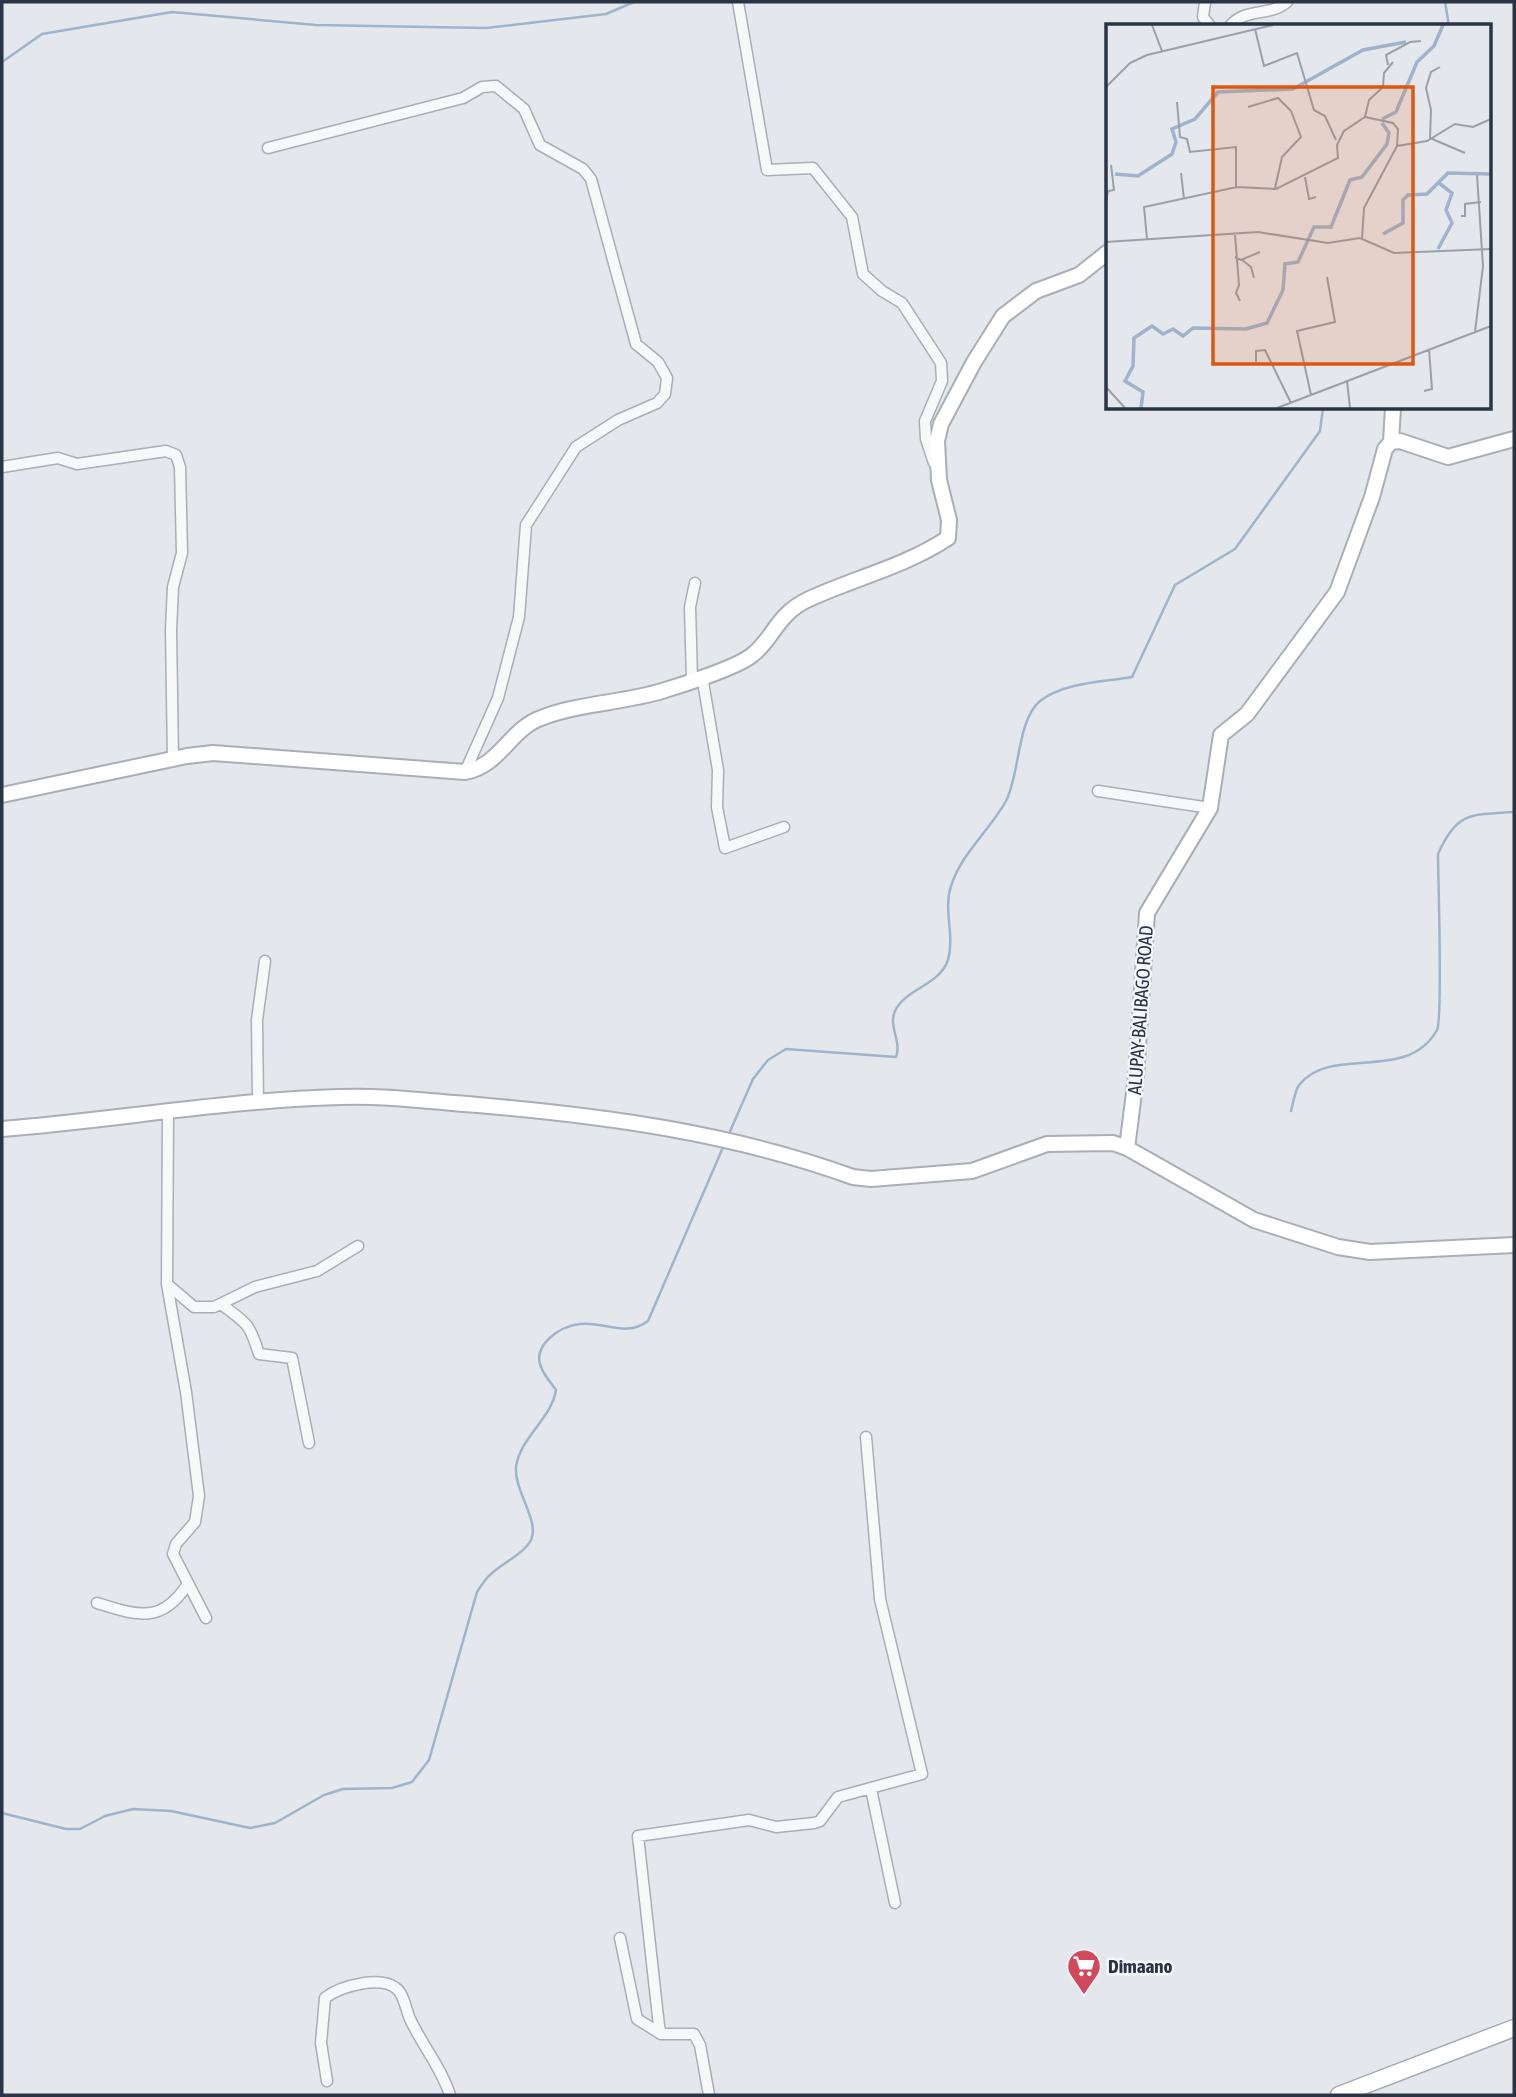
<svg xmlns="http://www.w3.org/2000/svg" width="1516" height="2097" viewBox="0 0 1516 2097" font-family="'Asap Condensed',sans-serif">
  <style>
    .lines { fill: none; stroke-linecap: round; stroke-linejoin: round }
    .stream { stroke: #9fb4cc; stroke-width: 2.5 }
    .street-casing { stroke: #a9aeb7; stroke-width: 13 }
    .secondary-casing { stroke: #a9aeb7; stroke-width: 18 }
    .primary-casing { stroke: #a3abb8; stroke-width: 19 }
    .street { stroke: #f7f8fa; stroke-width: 10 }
    .secondary { stroke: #fff; stroke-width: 14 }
    .primary { stroke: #fff; stroke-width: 16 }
    .labels { text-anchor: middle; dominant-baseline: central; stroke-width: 5; stroke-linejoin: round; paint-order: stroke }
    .street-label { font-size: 19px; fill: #2b3445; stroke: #f4f6f9 }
    .poi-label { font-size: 19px; font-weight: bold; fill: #2b3445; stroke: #f4f6f9; text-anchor: start }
    .inset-river { fill: none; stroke: #9fb4cc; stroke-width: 3.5 }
    .inset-road { fill: none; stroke: #9a9fa9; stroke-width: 2 }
    .view { fill: #df570f; fill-opacity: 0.15; stroke: #df570f; stroke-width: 3.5 }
    .inset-edge { fill: none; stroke: #2b3445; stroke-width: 3.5 }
  </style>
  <rect width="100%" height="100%" fill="#e4e7ec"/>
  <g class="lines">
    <!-- stream -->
    <path class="stream" d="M 1445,2 L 1449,26
      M 2,62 L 42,34 L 172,12 L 316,25 L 486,28 L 606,14 L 634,2
      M 1291,1111 C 1293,1103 1295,1091 1299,1085 C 1331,1044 1407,1084 1437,1030 C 1443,1019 1438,878 1438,854 C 1457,811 1471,815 1514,812
      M 728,1136 L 753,1079 L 768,1060 L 786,1049 L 896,1057 C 902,1042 888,1026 895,1011 C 906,988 939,986 948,960 C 955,935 943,910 951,886 C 961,854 990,830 1006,801 C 1020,774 1017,720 1040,701 C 1064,682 1104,682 1132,677 L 1175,585 L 1235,549 L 1320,431 L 1323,408
      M 2,1813 L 66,1829 L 80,1829 L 105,1816 L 133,1809 L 171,1811 L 250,1828 L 275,1823 L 324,1795 L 343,1789 L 392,1788 L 412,1782 L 429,1760 L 477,1592 C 481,1586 485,1579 490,1575 C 502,1563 524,1554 531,1540 C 540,1521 514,1491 516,1467 C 520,1437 551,1420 556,1390 C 551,1383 544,1375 541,1367 C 532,1345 560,1326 580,1324 C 605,1321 625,1338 648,1321 L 724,1145"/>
    <!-- street casing -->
    <g class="street-casing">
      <path id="street" d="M 738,2 L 767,170 L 813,168 L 852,217 L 863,274 L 882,291 L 902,303 L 941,363 L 942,381 L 925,421 L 926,439 L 934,463
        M 1205,2 L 1203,17 L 1210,26
        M 1230,26 C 1246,7 1270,17 1287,2
        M 268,148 L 463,98 L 482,87 L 496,86 L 524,109 L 540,145 L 583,169 L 591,179 L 636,344 L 658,362 L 667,378 L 665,394 L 657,403 L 618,420 L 576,447 L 526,525 L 519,617 L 498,698 L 465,772
        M 2,467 L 58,458 L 77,464 L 166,451 L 176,455 L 180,467 L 182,553 L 173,587 L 171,630 L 173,759
        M 702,676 L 718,770 L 717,807 L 725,848 L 784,827
        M 692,680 L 690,607 L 695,583
        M 1098,791 L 1210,808
        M 258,1103 L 257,1020 L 265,961
        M 168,1112 L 167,1284 L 186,1392 L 199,1496 L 195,1522 L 176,1544 L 173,1554 L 206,1618
        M 167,1284 L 194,1307 L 214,1307 L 255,1287 L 317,1271 L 358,1246
        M 221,1304 C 247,1324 249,1322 259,1354 L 292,1358 L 309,1443
        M 97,1603 C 136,1615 161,1625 187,1585
        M 871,1789 L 895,1903
        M 620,1938 L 637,2019 L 661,2034
        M 327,2081 L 321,2043 L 325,1998 C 340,1986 381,1975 397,1989 C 404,1995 406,2010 410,2019 C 422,2045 441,2067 450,2095
        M 709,2095 L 700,2045 L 694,2034 L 661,2034 L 659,2026 L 638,1836 L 749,1820 L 776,1827 L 814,1823 L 820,1821 L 838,1797 L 922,1774 L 880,1599 L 866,1437"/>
    </g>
    <!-- secondary casing -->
    <g class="secondary-casing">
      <path id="secondary" d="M 1391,442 L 1393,408
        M 2,795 L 187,756 L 213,753 L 465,772 C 500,766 510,729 541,718 C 579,703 623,703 662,691 C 682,685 735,668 751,656 C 773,640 776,615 807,600 C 854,578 904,567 948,538 L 949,520 L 939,480 L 937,441 L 941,424 L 974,362 L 1003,316 L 1036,291 L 1079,275 L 1108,252
        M 2,1129 C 115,1120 227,1100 340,1097 C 386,1095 433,1102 478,1105 C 606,1116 732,1133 853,1177 L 871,1179 L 972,1171 L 1047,1144 L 1113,1143 L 1127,1148 L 1254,1220 L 1338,1247 L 1370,1252 L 1514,1245
        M 1127,1148 L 1136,1077 L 1147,913 L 1210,808 L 1221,735 L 1247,714 L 1337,592 L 1372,497 L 1385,449 L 1391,442 L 1400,441 L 1448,457 L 1514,439"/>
    </g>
    <!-- primary casing -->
    <g class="primary-casing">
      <path id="primary" d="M 1339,2095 L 1514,2028"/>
    </g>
    <!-- street -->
    <use href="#street" class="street"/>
    <!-- secondary -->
    <use href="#secondary" class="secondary"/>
    <!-- primary -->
    <use href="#primary" class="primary"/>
  </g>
  <!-- icons -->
  <defs>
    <g id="supermarket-pin" transform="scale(1.75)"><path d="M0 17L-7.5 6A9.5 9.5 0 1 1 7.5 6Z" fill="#d1495b" stroke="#f4f6f9"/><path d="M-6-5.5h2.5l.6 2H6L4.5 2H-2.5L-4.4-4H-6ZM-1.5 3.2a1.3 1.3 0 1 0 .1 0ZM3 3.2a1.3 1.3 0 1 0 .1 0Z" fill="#fff"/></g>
  </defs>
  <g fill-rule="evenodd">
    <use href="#supermarket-pin" x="1084" y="1966"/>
  </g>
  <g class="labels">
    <!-- street labels -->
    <g class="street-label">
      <text transform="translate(1140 1010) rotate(-86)">ALUPAY-BALIBAGO ROAD</text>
    </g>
    <!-- poi labels -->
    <g class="poi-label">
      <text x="1108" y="1966">Dimaano</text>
    </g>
  </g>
  <!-- overview -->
  <g transform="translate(1106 24)">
    <rect width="385" height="385" fill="#e4e7ec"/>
    <path class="inset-river" d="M 276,95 L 290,88 L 311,38 L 328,22 L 337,1M 9,150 L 32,152 L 66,130 L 70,118 L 66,105 L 89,95 L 112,68 L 187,65 L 257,26 L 300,18M 277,210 L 297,199 L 297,176 L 302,171 L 321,170 L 342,149 L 385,150M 332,225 L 346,199 L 340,186 L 346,169 L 333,159M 35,384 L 37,368 L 19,357 L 27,342 L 28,314 L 46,302 L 57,310 L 67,305 L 77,312 L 87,304 L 140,305 L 161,299 L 177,266 L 179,240 L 192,238 L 208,203 L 225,203 L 244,156 L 256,153 L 281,120 L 283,109 L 276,99"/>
    <path class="inset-road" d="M 46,1 L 56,27M 149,5 L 158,42 L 191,29 L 208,86 L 219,92 L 230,116M 282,41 L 280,31 L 304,18 L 315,17M 334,43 L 325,48 L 320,64 L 325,86 L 324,114 L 359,129M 0,63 L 24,39 L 41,31 L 167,1M 71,78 L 74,113 L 81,115 L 84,128 L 130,123 L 130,163M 142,83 L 172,74 L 185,87 L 195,113 L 176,133 L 169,164M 259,93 L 287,99 L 292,105 L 291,122M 75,149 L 78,175M 199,153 L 203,175 L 210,173M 0,178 L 2,167 L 8,166 L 5,141M 355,192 L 359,192 L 359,180 L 375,178M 129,211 L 133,261 L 130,269 L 134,277M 41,215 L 38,183 L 131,163 L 170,165 L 232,134 L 231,121 L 238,107 L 259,93 L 263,76 L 277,63 L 278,49 L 287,38M 256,215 L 258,184 L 291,122 L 321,117 L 349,100 L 367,103 L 385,95M 0,218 L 152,208 L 222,219 L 254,214 L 288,229 L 385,225M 129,233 L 135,236 L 154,228M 136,236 L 145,243 L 148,254M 369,308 L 377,242 L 371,151M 150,338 L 150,327 L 159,326 L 185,379M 241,357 L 244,384M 0,363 L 19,384M 318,367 L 326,365 L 323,325M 205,371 L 191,307 L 229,298 L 221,253M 171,384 L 385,302"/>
    <path class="view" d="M 107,63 L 307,63 L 307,340 L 107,340 Z"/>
    <rect width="385" height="385" class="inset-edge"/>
  </g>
  <!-- border -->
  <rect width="1516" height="2097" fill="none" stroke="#2b3445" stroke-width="7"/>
</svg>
